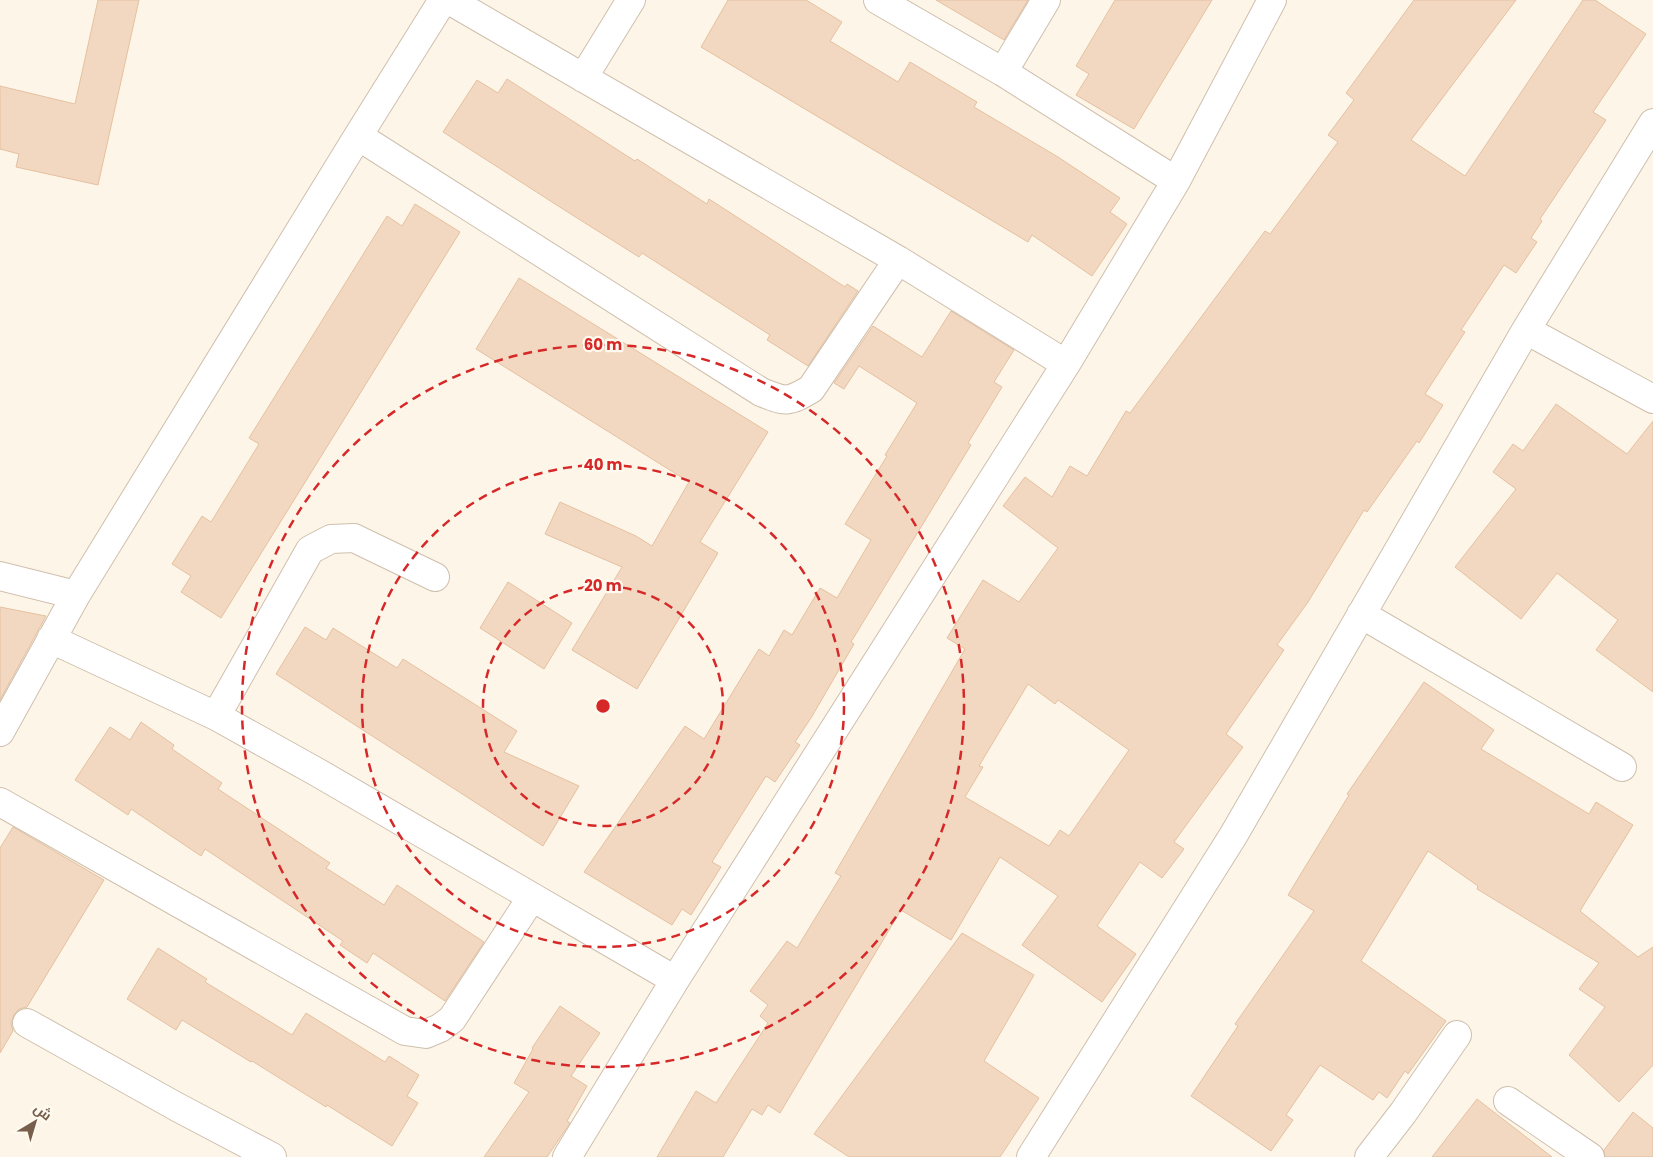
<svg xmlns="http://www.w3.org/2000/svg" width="1653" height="1157" viewBox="0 0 1653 1157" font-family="Poppins,Cairo,sans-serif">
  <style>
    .building { fill: #f2d8c0; stroke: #e5c0a0; fill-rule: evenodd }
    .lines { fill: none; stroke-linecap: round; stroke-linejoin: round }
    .street-casing { stroke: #cfbfad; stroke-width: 30 }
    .street { stroke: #fff; stroke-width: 28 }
    .ring { fill: none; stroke: #d62828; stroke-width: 2.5; stroke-dasharray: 9 6 }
    .centre { fill: #d62828; stroke: #fffaef; stroke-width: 2.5 }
    .ring-label { font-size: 15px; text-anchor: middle; font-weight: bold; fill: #d62828; stroke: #fffaef; stroke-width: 4.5; stroke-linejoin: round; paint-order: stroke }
  </style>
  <rect width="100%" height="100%" fill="#fdf6e8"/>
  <!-- building -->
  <path class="building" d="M 98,0 L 139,0 L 98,185 L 16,167 L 19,154 L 0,149 L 0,86 L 75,104 Z
    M 728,0 L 806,0 L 842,22 L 830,41 L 898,82 L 910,62 L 977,102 L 974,107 L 1058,157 L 1120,198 L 1110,212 L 1127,224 L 1092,276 L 1032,235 L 1028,242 L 701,47 Z
    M 936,0 L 1028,0 L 1004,40 Z
    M 1115,0 L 1212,0 L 1134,129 L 1076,95 L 1089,74 L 1076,66 Z
    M 1414,0 L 1516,0 L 1411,140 L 1465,176 L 1583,0 L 1595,0 L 1646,34 L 1593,112 L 1606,120 L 1540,219 L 1542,221 L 1531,238 L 1537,242 L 1516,273 L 1504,265 L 1461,330 L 1465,332 L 1425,394 L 1443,405 L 1419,443 L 1417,441 L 1367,512 L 1364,510 L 1308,602 L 1277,645 L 1284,650 L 1226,734 L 1243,747 L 1174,842 L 1184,849 L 1162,878 L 1140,862 L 1097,926 L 1136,954 L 1102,1002 L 1022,945 L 1058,896 L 1000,857 L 951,940 L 901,910 L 780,1113 L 768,1105 L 762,1115 L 752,1109 L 723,1157 L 657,1157 L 696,1091 L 716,1103 L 768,1023 L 760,1016 L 768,1005 L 750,991 L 787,941 L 797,948 L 841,876 L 835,873 L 965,649 L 947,638 L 983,580 L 1019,602 L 1058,548 L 1003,506 L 1025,477 L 1052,497 L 1070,466 L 1087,476 L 1126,411 L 1130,413 L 1265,231 L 1270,234 L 1338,142 L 1328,135 L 1354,100 L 1346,93 ZM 1028,684 L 1055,704 L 1058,700 L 1129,750 L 1069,836 L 1060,830 L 1049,846 L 965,797 L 983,767 L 979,766 Z
    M 507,79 L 635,161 L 637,159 L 707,204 L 709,199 L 845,287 L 847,284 L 858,291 L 808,366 L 767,340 L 770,335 L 642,253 L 639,257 L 566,211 L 443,132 L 477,80 L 498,93 Z
    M 415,204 L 460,232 L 221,618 L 181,592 L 191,576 L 172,564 L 202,516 L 211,522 L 259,444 L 249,438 L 387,216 L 402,226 Z
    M 519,278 L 768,432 L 700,542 L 718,553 L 637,689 L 572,650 L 622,567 L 545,534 L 560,502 L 636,536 L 652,546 L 689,482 L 476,349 Z
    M 951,311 L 1014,350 L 994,382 L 1002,387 L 968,443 L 971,445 L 851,642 L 854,644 L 811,718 L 795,742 L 800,745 L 775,782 L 766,776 L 712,862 L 721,867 L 691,915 L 682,909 L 672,925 L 584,872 L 685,726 L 704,739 L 759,649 L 769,656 L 784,630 L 792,635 L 820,588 L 837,598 L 871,540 L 845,524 L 887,456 L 885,455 L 917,403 L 859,366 L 844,389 L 834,383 L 873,326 L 922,357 Z
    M 1556,404 L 1627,454 L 1653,421 L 1653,692 L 1596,650 L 1618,620 L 1557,573 L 1521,619 L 1455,567 L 1516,489 L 1493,472 L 1513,444 L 1523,451 Z
    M 508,582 L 572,623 L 544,669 L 480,628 Z
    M 0,607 L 46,616 L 0,700 Z
    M 305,627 L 326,640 L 333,628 L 397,668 L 403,659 L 517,731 L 504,752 L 579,786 L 543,846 L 276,674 Z
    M 1424,682 L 1494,730 L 1481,749 L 1589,814 L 1596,802 L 1633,825 L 1580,911 L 1638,957 L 1653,947 L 1653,1065 L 1619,1102 L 1569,1055 L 1605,1007 L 1579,989 L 1599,963 L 1477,889 L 1478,886 L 1428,851 L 1361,961 L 1446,1021 L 1408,1074 L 1405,1071 L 1387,1098 L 1379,1092 L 1373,1100 L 1320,1065 L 1286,1115 L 1293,1120 L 1271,1151 L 1191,1096 L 1238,1026 L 1235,1024 L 1314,911 L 1288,895 L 1349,795 L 1347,794 Z
    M 141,722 L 174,745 L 172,749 L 222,783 L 218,789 L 330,863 L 326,868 L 384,905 L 397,885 L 484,942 L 445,1001 L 373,953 L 367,963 L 340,945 L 343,941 L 205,849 L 201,856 L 131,809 L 128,815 L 75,780 L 110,727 L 130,740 Z
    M 13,827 L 104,880 L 27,1007 L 19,1009 L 14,1015 L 11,1023 L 13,1031 L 0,1053 L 0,848 Z
    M 962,933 L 1034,975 L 984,1061 L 1039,1098 L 1000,1157 L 849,1157 L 814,1134 Z
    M 158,948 L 202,976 L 207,979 L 205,982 L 292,1035 L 306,1013 L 385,1062 L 389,1056 L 419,1075 L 407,1096 L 418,1103 L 392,1146 L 327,1105 L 326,1107 L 252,1061 L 251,1062 L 182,1020 L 176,1030 L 127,999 Z
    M 560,1006 L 600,1033 L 571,1076 L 587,1086 L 567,1121 L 570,1123 L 547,1157 L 484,1157 L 529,1092 L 514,1083 L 533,1049 L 532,1048 Z
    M 1477,1099 L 1552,1157 L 1432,1157 Z
    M 1633,1112 L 1653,1128 L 1653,1157 L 1605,1157 L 1604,1150 Z"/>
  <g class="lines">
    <!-- street casing -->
    <g class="street-casing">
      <path id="street" d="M 449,0 L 898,260 L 1066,364
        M 878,0 L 1003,72 L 1176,181
        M 1003,72 L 1046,0
        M 583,78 L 631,0
        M 358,136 L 761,392 C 786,402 787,403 811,389 L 898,260
        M 1526,330 L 1653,399
        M 0,576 L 76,595
        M 1361,614 L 1622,767
        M 51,639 L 216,716 L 315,771 L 675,980
        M 216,716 L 310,550 L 331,539 L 354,538 L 435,577
        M 0,732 L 76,595 L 358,136 L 443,0
        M 0,802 L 405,1031 L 426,1034 L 440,1028 L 452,1019 L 532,897
        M 27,1023 L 177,1107 L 272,1157
        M 1508,1101 L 1590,1157
        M 567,1157 L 675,980 L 1066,364 L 1176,181 L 1272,0
        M 1031,1157 L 1233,836 L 1526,330 L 1653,123
        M 1369,1157 L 1403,1113 L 1457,1035"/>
    </g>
    <!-- street -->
    <use href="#street" class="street"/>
  </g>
  <!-- distance rings -->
  <g class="ring">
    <circle cx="603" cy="706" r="120"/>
    <circle cx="603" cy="706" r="241"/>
    <circle cx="603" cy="706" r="361"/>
  </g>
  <circle cx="603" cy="706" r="8" class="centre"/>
  <g class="ring-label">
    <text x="603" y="350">60 m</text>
    <text x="603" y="470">40 m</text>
    <text x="603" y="591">20 m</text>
  </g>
  <!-- north arrow -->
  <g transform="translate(35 1122) rotate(38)" stroke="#fffaef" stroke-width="4" paint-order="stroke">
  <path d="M0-4L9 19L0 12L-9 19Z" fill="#785f4b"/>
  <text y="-8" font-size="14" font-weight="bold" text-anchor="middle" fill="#785f4b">ش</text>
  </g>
</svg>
